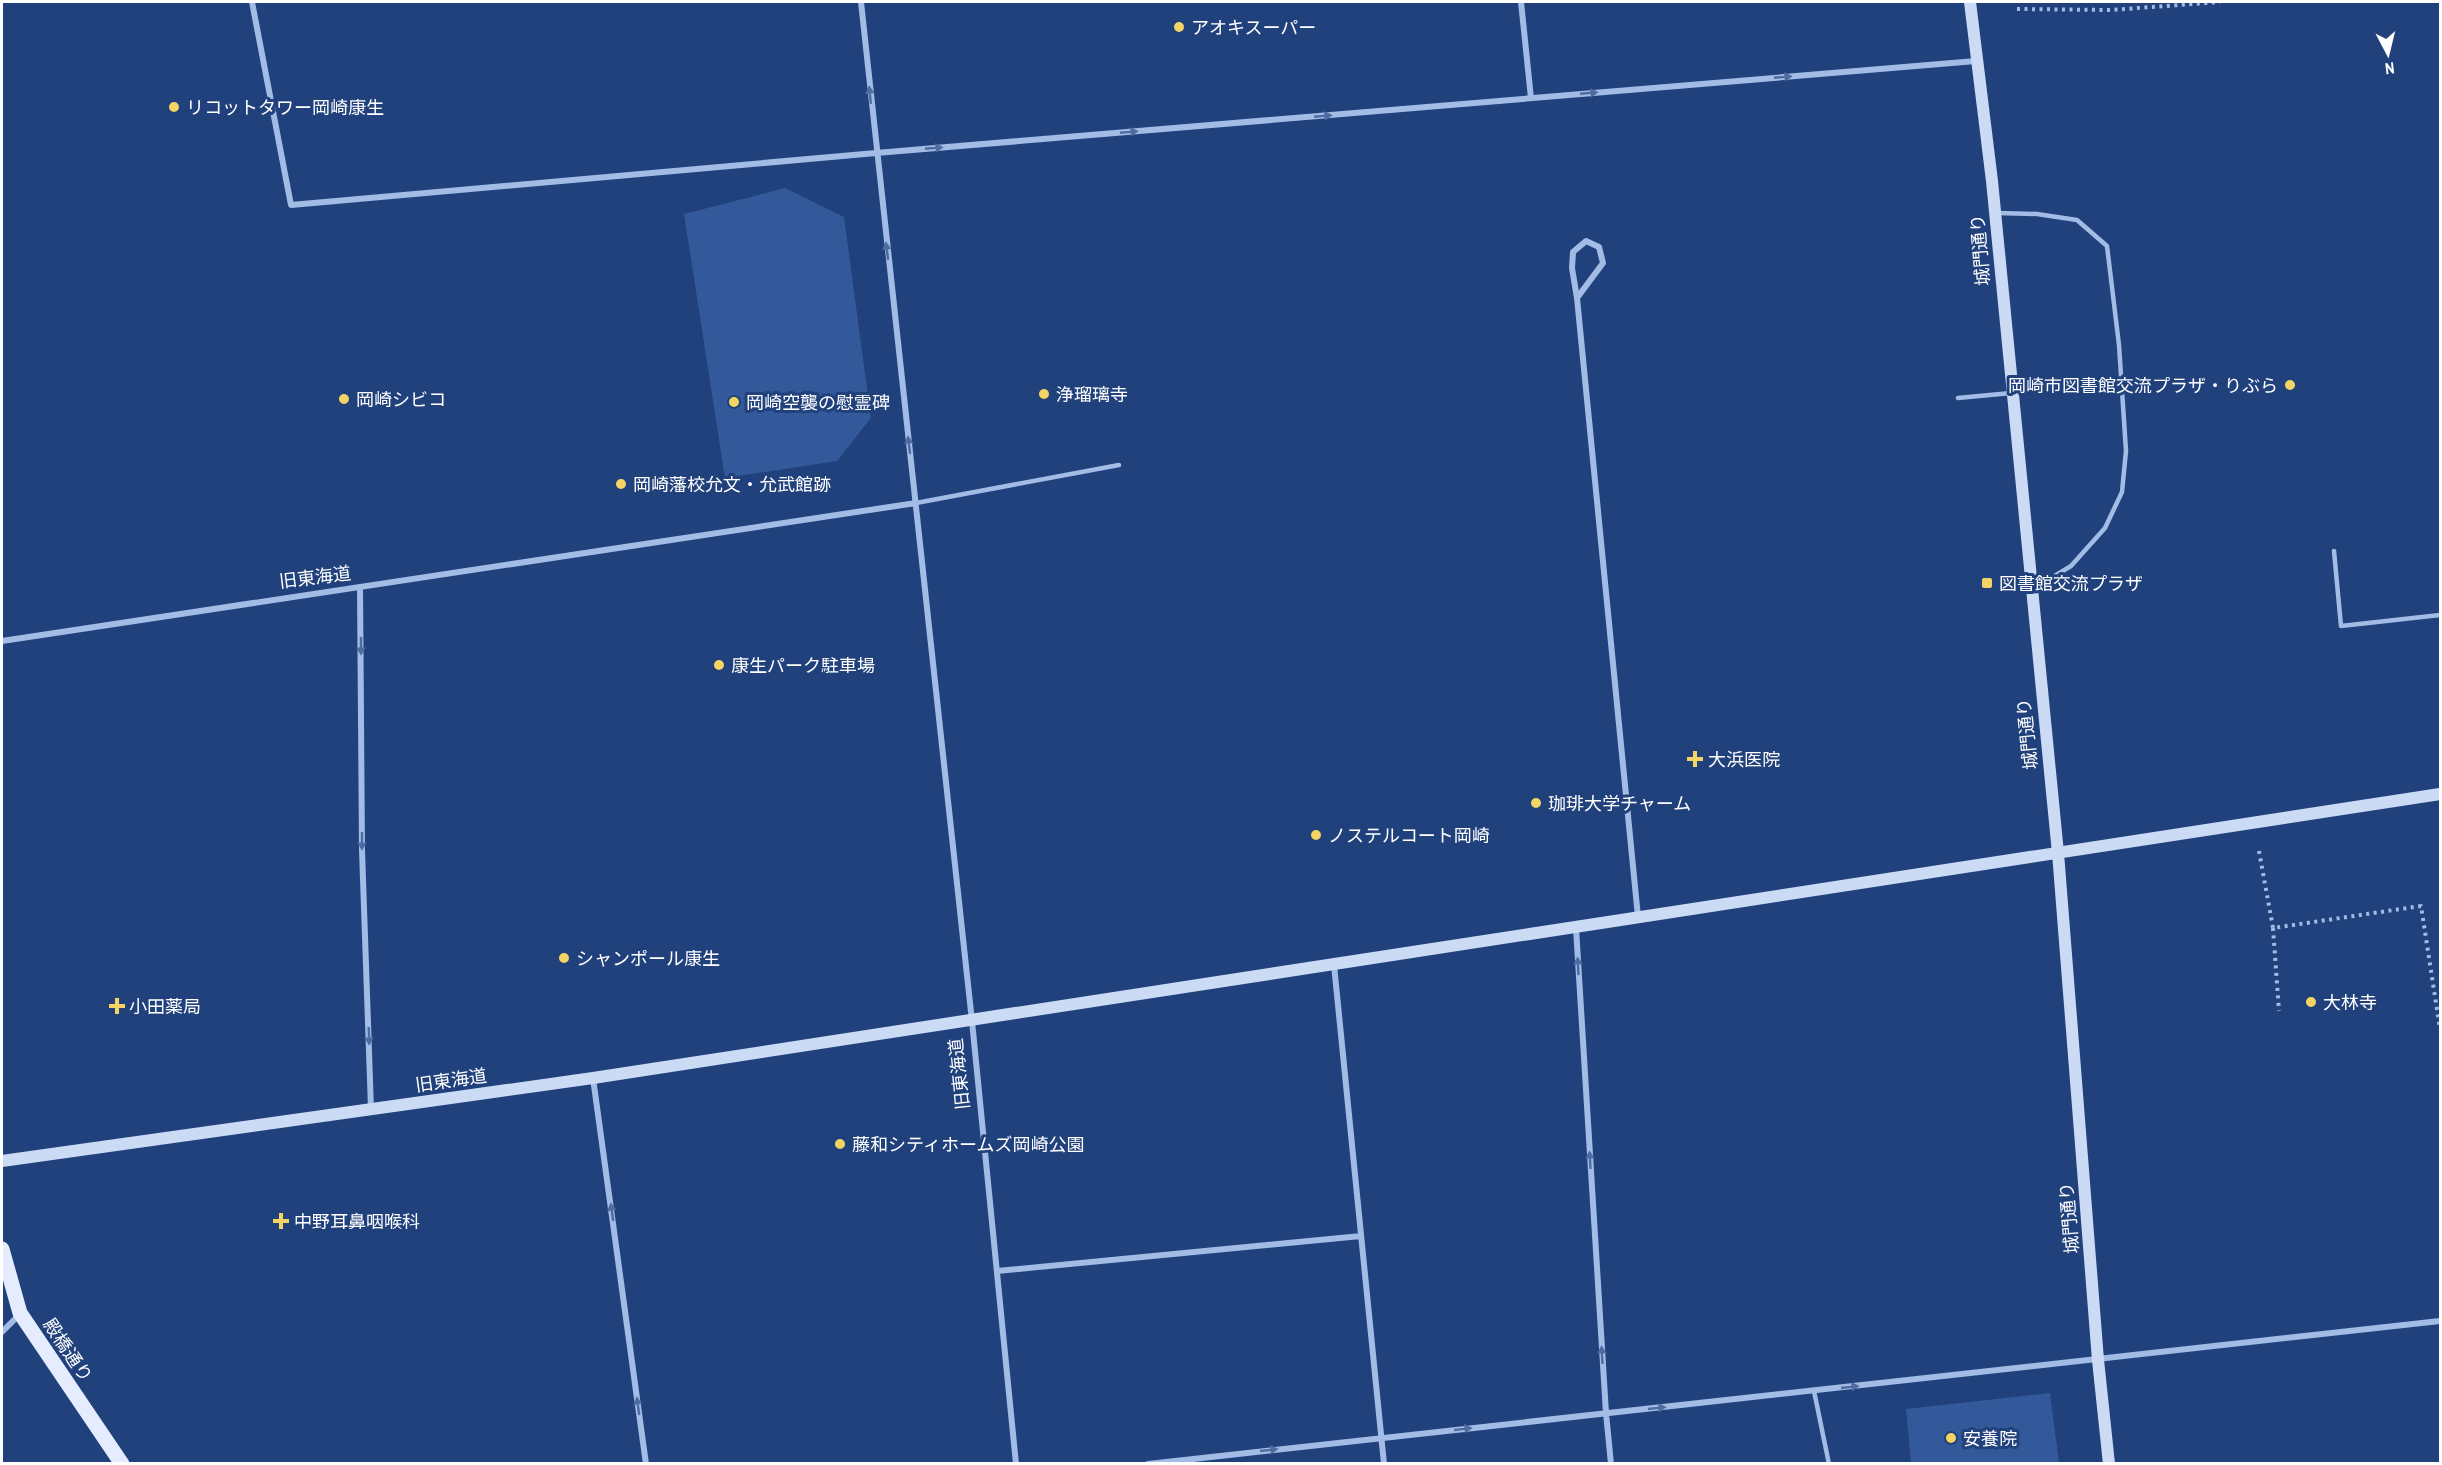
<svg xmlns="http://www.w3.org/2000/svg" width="2442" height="1465" viewBox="0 0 2442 1465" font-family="'Archivo Narrow','Noto Sans JP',sans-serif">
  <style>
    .green { fill: #33599a }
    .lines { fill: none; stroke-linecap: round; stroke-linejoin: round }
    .path { stroke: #a2bce6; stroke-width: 4; stroke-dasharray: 3 4.5; stroke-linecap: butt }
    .lane { stroke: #a2bce6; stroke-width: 4.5 }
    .street { stroke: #a2bce6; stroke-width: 6 }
    .secondary { stroke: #ccdbf5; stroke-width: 12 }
    .primary { stroke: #e4ecfd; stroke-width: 15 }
    .oneway { fill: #4e6ca1 }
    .poi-dot { fill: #f4d563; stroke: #20417c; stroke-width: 2 }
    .labels { text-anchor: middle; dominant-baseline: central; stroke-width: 6; stroke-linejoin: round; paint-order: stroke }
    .poi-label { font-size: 18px; fill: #fff; stroke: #20417c; text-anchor: start }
    .street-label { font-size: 18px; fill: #fff; stroke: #20417c }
  </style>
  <rect width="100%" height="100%" fill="#20417c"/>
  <!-- green -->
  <path class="green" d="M 785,188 L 844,217 L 871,418 L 837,461 L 725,478 L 684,214 Z
    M 2050,1393 L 2059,1463 L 1911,1463 L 1906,1409 Z"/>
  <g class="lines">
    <!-- path -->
    <path class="path" d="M 2017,9 L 2111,10 L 2220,2
      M 2259,851 L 2273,928 L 2421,906 L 2440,1029
      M 2273,928 L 2279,1011"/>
    <!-- lane -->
    <path class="lane" d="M 1998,213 L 2037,214 L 2077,220 L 2107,246 L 2119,345 L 2126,451 L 2122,492 L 2105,528 L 2071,566 L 2033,589
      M 1958,398 L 2011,393
      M 916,503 L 1119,465
      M 2334,551 L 2341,626 L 2440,615
      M 1814,1391 L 1829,1464"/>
    <!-- street -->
    <path class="street" d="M 252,2 L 291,205 L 876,153 L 1976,61
      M 861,2 L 972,1021 L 1016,1464
      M 1521,2 L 1531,98
      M 1577,298 L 1603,263 L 1599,247 L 1586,241 L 1573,252 L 1572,268 L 1577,298 L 1638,917
      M 360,587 L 362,850 L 371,1109
      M 2,641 L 916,503
      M 1576,928 L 1606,1413 L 1611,1464
      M 1334,965 L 1384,1464
      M 593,1078 L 646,1464
      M 997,1271 L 1361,1236
      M 2,1332 L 20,1314
      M 1148,1464 L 2440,1321"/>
    <!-- secondary -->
    <path class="secondary" d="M 1970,2 L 1992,181 L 2058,853 L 2098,1360 L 2109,1464
      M 2,1161 L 593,1078 L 2440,794"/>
    <!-- primary -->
    <path class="primary" d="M 2,1249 L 20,1313 L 122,1464"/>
  </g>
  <!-- one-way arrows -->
  <defs><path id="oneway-solid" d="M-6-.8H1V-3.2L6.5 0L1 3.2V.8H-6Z" transform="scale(1.5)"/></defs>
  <g class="oneway">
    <use href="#oneway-solid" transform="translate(1783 77) rotate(-5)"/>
    <use href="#oneway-solid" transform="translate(1589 93) rotate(-5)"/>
    <use href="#oneway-solid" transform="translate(870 95) rotate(-96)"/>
    <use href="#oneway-solid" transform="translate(1323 116) rotate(-5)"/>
    <use href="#oneway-solid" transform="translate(1129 132) rotate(-5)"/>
    <use href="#oneway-solid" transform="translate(934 148) rotate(-5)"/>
    <use href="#oneway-solid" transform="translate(887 251) rotate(-97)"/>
    <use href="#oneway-solid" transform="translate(909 445) rotate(-97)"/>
    <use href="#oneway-solid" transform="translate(361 646) rotate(90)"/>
    <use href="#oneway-solid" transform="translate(362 841) rotate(90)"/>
    <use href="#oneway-solid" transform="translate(1578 966) rotate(-93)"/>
    <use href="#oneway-solid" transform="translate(369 1036) rotate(88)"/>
    <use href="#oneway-solid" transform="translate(1590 1160) rotate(-93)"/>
    <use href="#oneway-solid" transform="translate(612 1212) rotate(-98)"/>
    <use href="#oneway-solid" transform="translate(1602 1355) rotate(-93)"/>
    <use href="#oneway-solid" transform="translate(1850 1387) rotate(-6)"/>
    <use href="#oneway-solid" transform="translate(638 1406) rotate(-98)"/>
    <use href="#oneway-solid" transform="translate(1657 1408) rotate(-6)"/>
    <use href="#oneway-solid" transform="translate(1463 1429) rotate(-6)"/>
    <use href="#oneway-solid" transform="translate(1269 1450) rotate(-6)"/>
  </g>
  <!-- markers -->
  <g class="poi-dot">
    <circle cx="1179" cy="27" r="6"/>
    <circle cx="174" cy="107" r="6"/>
    <circle cx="2290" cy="385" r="6"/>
    <circle cx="1044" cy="394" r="6"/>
    <circle cx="344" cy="399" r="6"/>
    <circle cx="734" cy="402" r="6"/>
    <circle cx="621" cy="484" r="6"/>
    <rect x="1981" y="577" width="12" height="12" rx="3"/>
    <circle cx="719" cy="665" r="6"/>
    <path d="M1692 750h6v6h6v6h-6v6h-6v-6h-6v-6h6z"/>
    <circle cx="1536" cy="803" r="6"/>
    <circle cx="1316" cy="835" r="6"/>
    <circle cx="564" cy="958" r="6"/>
    <circle cx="2311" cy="1002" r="6"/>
    <path d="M114 997h6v6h6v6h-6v6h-6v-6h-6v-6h6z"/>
    <circle cx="840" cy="1144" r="6"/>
    <path d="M278 1212h6v6h6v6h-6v6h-6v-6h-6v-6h6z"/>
    <circle cx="1951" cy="1438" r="6"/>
  </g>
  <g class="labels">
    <!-- poi labels -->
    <g class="poi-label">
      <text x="1191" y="27">アオキスーパー</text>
      <text x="186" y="107">リコットタワー岡崎康生</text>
      <text x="2278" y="385" text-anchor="end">岡崎市図書館交流プラザ・りぶら</text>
      <text x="1056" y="394">浄瑠璃寺</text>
      <text x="356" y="399">岡崎シビコ</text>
      <text x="746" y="402">岡崎空襲の慰霊碑</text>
      <text x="633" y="484">岡崎藩校允文・允武館跡</text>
      <text x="1999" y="583">図書館交流プラザ</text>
      <text x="731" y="665">康生パーク駐車場</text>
      <text x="1708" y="759">大浜医院</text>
      <text x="1548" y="803">珈琲大学チャーム</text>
      <text x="1328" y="835">ノステルコート岡崎</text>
      <text x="576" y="958">シャンポール康生</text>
      <text x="2323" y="1002">大林寺</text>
      <text x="129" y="1006">小田薬局</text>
      <text x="852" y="1144">藤和シティホームズ岡崎公園</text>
      <text x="294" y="1221">中野耳鼻咽喉科</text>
      <text x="1963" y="1438">安養院</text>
    </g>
    <!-- street labels -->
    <g class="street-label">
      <text transform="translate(1980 250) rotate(-95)">城門通り</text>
      <text transform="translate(315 577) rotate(-7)">旧東海道</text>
      <text transform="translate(2027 734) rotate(-96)">城門通り</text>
      <text transform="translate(959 1074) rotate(-96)">旧東海道</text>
      <text transform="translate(451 1080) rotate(-8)">旧東海道</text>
      <text transform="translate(2069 1218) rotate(-95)">城門通り</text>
      <text transform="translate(68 1350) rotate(56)">殿橋通り</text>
    </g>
  </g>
  <!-- border -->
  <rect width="2442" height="1465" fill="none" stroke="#ffffff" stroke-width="6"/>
  <!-- north arrow -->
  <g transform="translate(2388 54) rotate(173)" stroke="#20417c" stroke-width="4.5" paint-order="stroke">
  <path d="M0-4.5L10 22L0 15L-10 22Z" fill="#ffffff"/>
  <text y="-9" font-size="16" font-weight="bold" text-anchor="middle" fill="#ffffff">N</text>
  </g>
</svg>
